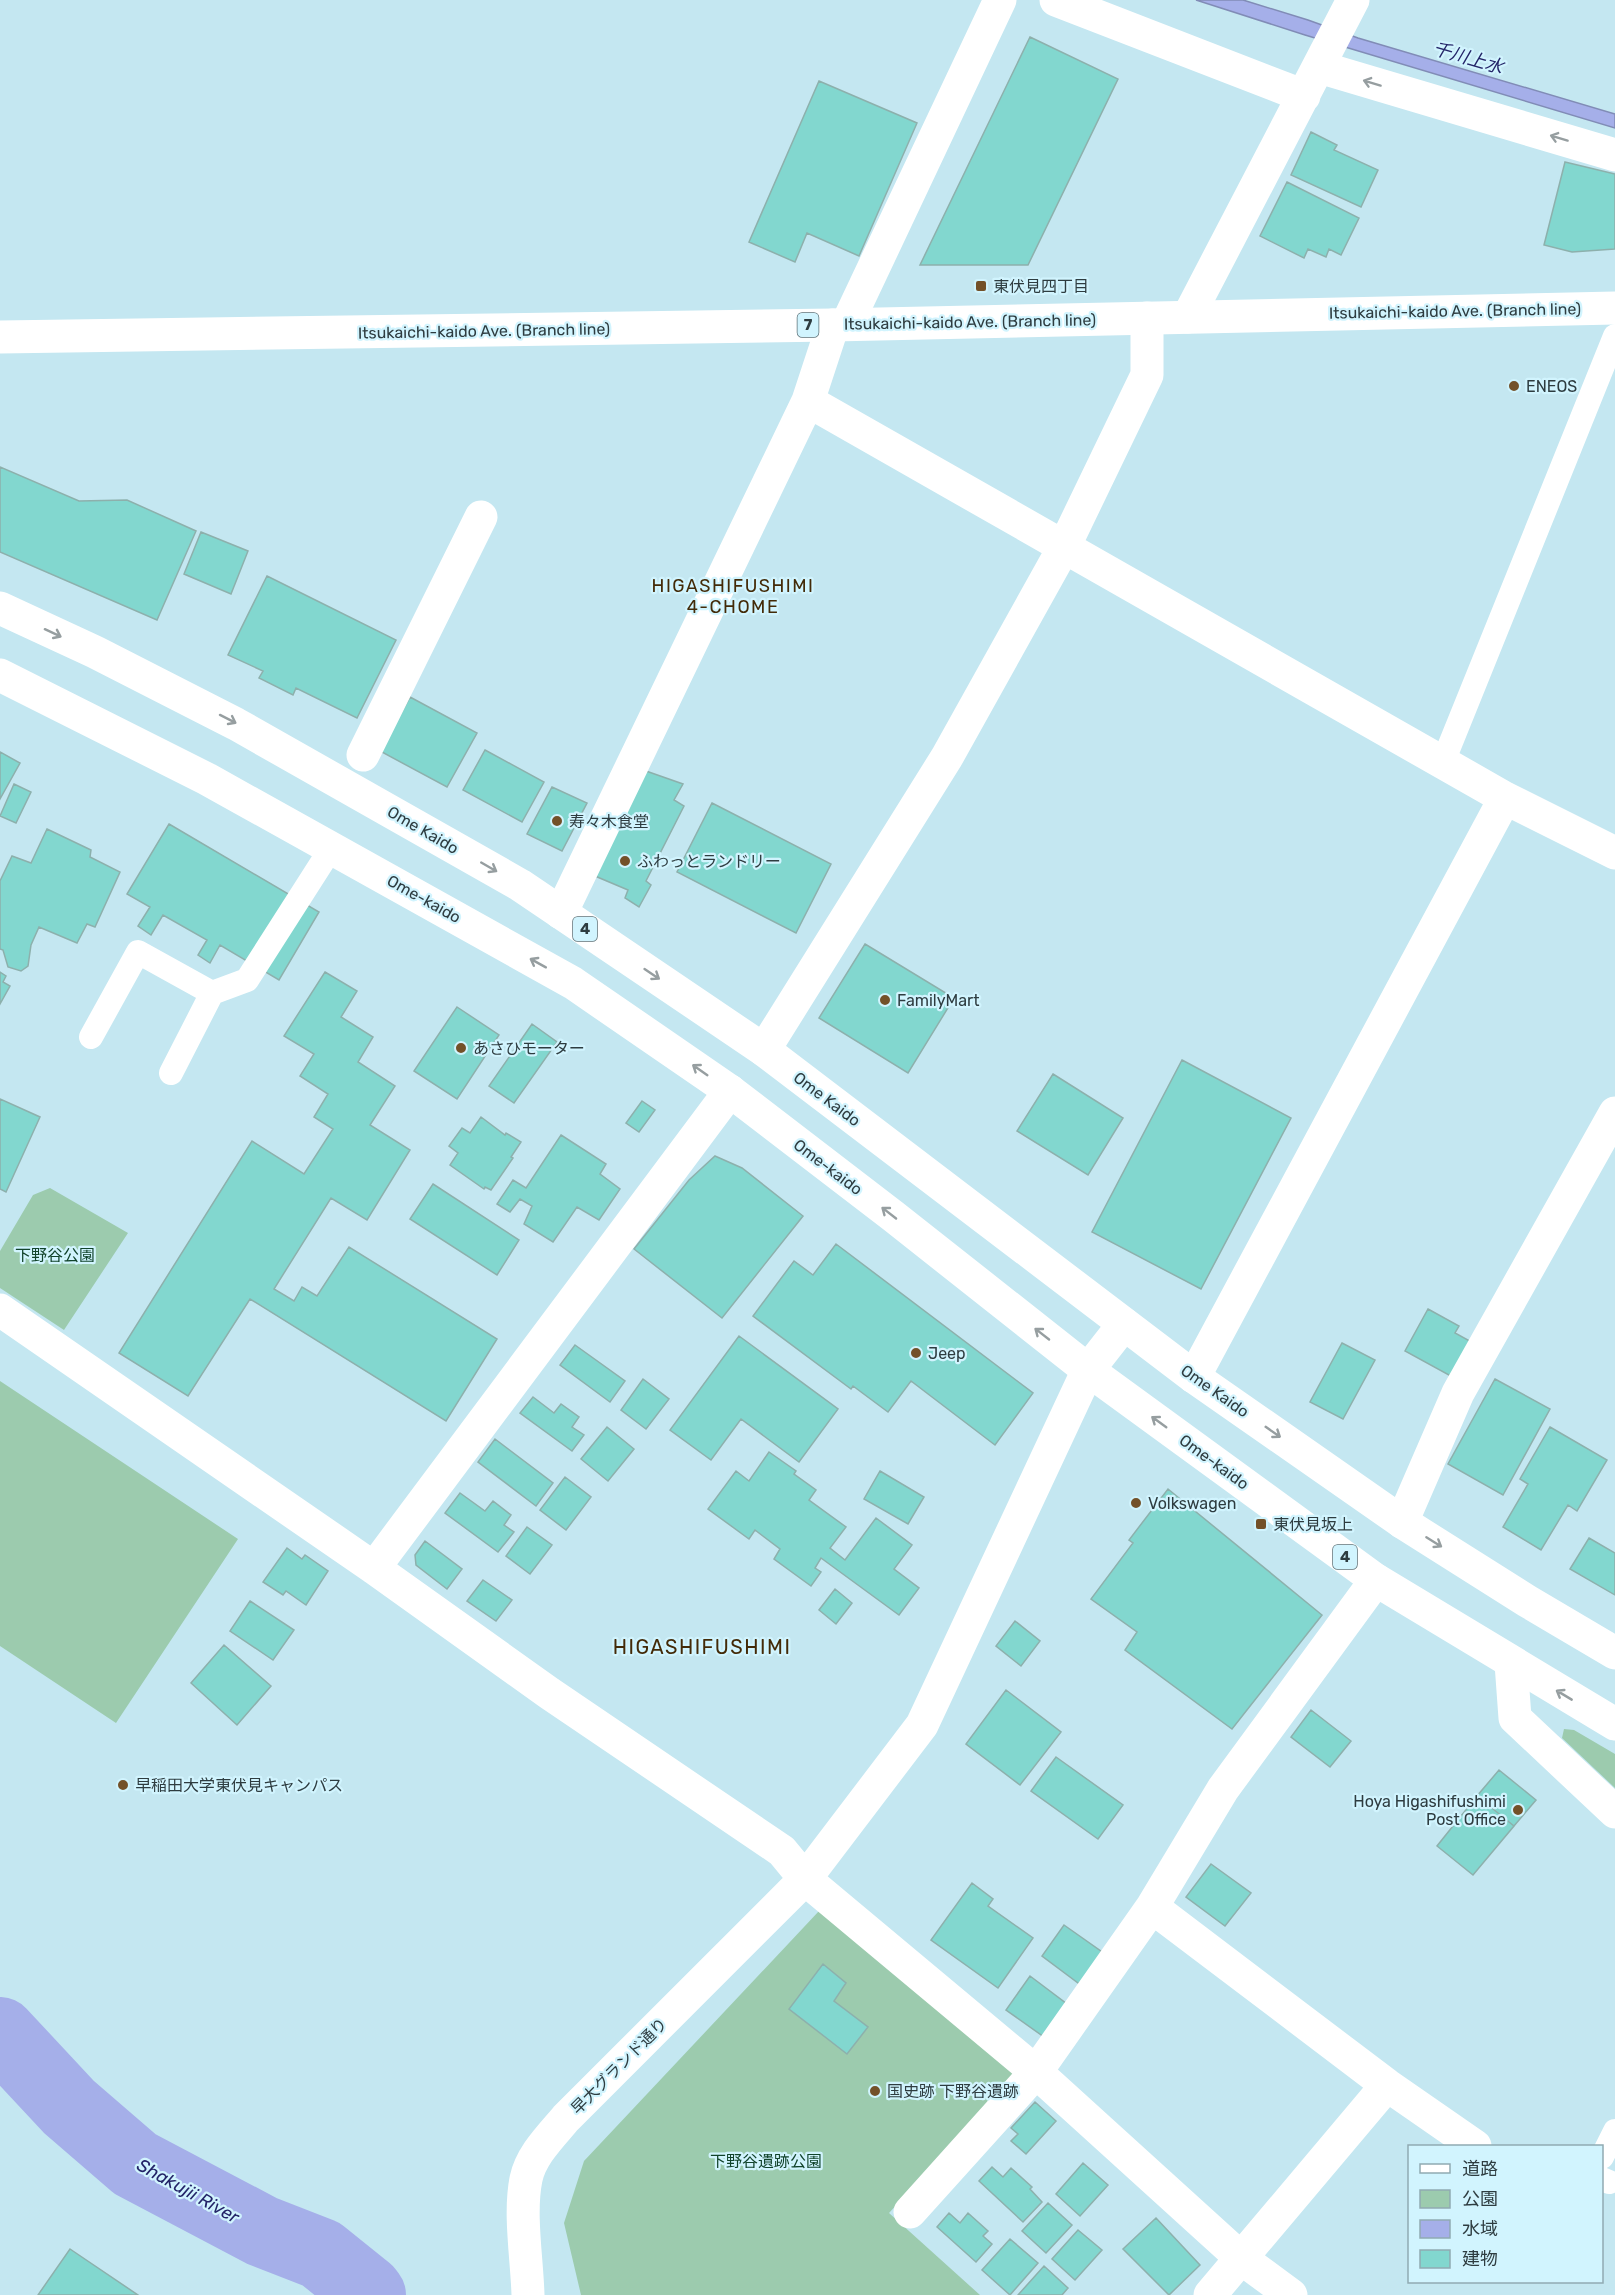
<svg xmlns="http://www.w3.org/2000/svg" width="1615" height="2295" viewBox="0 0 1615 2295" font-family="Rubik,'Noto Sans JP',sans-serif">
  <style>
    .green { fill: #9ccbae }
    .water { fill: #a5afe9; stroke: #818cb6; stroke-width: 1.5 }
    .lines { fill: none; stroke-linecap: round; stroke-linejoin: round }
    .river { stroke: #a5afe9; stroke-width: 72 }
    .building { fill: #82d7cf; stroke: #8db0ac; stroke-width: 1.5 }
    .service { stroke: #fff; stroke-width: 24 }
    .minor { stroke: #fff; stroke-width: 33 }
    .primary { stroke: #fff; stroke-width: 33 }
    .oneway { stroke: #969ea0 }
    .poi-dot { fill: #735129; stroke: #d1f4fe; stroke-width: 2 }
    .labels { text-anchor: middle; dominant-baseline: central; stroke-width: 4.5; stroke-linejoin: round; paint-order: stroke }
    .shield { fill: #d1f4fe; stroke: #5f7379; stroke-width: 1.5 }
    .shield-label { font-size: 15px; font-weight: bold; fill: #2e3c40 }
    .poi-label { font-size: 16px; fill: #2e3c40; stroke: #d1f4fe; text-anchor: start }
    .street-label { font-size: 16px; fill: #2e3c40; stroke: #d1f4fe }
    .park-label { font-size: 16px; fill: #11432b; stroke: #d1f4fe }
    .water-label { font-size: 18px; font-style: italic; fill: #242568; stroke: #d1f4fe }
    .neighbourhood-label { font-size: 18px; letter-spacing: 1.5px; fill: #432a08; stroke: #d1f4fe }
    .quarter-label { font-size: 20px; letter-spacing: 1.5px; fill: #432a08; stroke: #d1f4fe }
  </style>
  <rect width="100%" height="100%" fill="#c4e7f1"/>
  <!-- green -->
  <path class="green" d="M 50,1188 L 128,1233 L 64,1330 L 0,1288 L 0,1251 L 33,1195 Z
    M 0,1381 L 238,1539 L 116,1723 L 0,1646 Z
    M 1564,1729 L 1574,1730 L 1615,1754 L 1615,1788 L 1562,1738 Z
    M 819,1911 L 1019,2072 L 889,2213 L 980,2295 L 581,2295 L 564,2223 L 584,2161 Z"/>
  <!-- water -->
  <path class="water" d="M 1196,0 L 1243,0 L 1308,20 L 1358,38 L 1615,114 L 1615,128 L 1305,35 Z"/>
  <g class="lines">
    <!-- river -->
    <path class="river" d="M 0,2033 L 69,2107 L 135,2164 L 262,2231 L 321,2254 L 367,2291 L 370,2295"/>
  </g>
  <!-- building -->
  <path class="building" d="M 1030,37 L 1118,79 L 1028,265 L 920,265 Z
    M 819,81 L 917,123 L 859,256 L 807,233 L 795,262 L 749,242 Z
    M 1311,132 L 1337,145 L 1334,150 L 1378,170 L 1361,207 L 1291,175 Z
    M 1565,162 L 1615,174 L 1615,249 L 1572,252 L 1544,245 Z
    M 1287,182 L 1359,218 L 1341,255 L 1329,249 L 1326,257 L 1308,249 L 1304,258 L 1260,236 Z
    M 0,467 L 79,501 L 127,500 L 196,531 L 157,620 L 0,552 Z
    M 201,532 L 248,551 L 231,594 L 184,574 Z
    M 267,576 L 396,640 L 357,718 L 296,688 L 293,695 L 259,678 L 263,671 L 228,655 Z
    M 410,697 L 477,733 L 447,787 L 380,751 Z
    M 485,750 L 544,782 L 522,822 L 463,790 Z
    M 0,752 L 20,763 L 0,799 Z
    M 646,771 L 683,784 L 674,800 L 684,806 L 646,881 L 651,885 L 639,907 L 625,898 L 628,890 L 595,876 Z
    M 14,784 L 31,792 L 16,823 L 0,816 Z
    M 552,787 L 587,803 L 562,851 L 527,834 Z
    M 712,803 L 831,864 L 796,933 L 677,872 Z
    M 169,824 L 319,912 L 279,980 L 220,945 L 210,963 L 198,955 L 207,940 L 163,915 L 151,935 L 138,926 L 150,907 L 127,894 Z
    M 47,829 L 91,850 L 90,857 L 120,872 L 95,927 L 87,924 L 77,943 L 39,927 L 31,945 L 28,966 L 21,971 L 8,967 L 3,950 L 0,949 L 0,881 L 12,856 L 31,863 Z
    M 865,944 L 954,998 L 908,1073 L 819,1018 Z
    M 0,972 L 6,976 L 3,982 L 10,986 L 0,1004 Z
    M 325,972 L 357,991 L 341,1017 L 373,1037 L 358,1062 L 395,1086 L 370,1125 L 410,1150 L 367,1220 L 331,1198 L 274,1289 L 294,1301 L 302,1287 L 317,1296 L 349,1247 L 497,1339 L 446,1421 L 250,1299 L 188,1396 L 119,1353 L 252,1141 L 304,1174 L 333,1129 L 314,1117 L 328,1094 L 300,1076 L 314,1054 L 284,1036 Z
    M 457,1007 L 499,1035 L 457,1099 L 414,1071 Z
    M 532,1024 L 557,1042 L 514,1103 L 489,1086 Z
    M 1182,1060 L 1291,1118 L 1201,1289 L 1092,1232 Z
    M 1053,1074 L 1123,1118 L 1088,1175 L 1017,1131 Z
    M 0,1099 L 40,1117 L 6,1192 L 0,1189 Z
    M 642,1101 L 655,1110 L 639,1132 L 626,1123 Z
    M 481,1117 L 505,1135 L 506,1133 L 521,1142 L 511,1157 L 513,1158 L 491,1190 L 485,1187 L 484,1189 L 450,1165 L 458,1153 L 449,1146 L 462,1128 L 470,1133 Z
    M 561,1135 L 606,1164 L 600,1174 L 620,1189 L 599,1220 L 577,1207 L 553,1242 L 524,1224 L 532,1206 L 520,1199 L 510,1212 L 497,1204 L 513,1180 L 526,1188 Z
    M 715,1156 L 742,1168 L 803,1216 L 722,1318 L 634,1249 L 689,1180 Z
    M 433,1184 L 519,1240 L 497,1275 L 410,1219 Z
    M 836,1244 L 1033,1393 L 995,1445 L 911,1381 L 888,1412 L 853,1386 L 851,1389 L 753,1316 L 794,1261 L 813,1275 Z
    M 1428,1309 L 1459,1326 L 1455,1333 L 1477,1345 L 1458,1380 L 1405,1351 Z
    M 739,1336 L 838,1409 L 799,1462 L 741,1419 L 711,1460 L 670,1430 Z
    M 1342,1343 L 1375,1360 L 1343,1419 L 1310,1402 Z
    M 575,1345 L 625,1381 L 610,1402 L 560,1365 Z
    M 643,1379 L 669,1399 L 646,1429 L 621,1410 Z
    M 1495,1379 L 1550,1409 L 1503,1495 L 1448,1464 Z
    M 533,1397 L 554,1413 L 561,1404 L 579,1417 L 572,1427 L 584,1435 L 572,1451 L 520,1413 Z
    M 607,1427 L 634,1449 L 608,1481 L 581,1459 Z
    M 1550,1427 L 1607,1460 L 1577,1511 L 1568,1505 L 1541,1550 L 1503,1527 L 1528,1484 L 1520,1479 Z
    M 495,1439 L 553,1483 L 536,1506 L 478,1462 Z
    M 769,1452 L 796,1471 L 794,1474 L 816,1490 L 809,1500 L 846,1527 L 830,1548 L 845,1560 L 876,1518 L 912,1545 L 894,1569 L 919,1588 L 899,1615 L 821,1558 L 815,1568 L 821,1572 L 811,1586 L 774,1559 L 780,1549 L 755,1530 L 749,1539 L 708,1509 L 736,1471 L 749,1481 Z
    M 880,1471 L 924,1497 L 908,1524 L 864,1499 Z
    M 565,1477 L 591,1497 L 566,1530 L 540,1510 Z
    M 1168,1489 L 1322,1615 L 1232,1729 L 1125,1650 L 1137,1632 L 1091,1599 L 1133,1543 L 1129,1540 Z
    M 460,1493 L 485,1511 L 493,1501 L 511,1515 L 504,1525 L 514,1532 L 498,1552 L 445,1513 Z
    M 527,1527 L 552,1545 L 530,1574 L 506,1556 Z
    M 1589,1538 L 1615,1553 L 1615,1595 L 1570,1569 Z
    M 425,1541 L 462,1569 L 447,1589 L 416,1565 L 415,1555 Z
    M 287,1548 L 302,1559 L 305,1555 L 328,1571 L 306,1605 L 286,1591 L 283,1595 L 263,1582 Z
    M 483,1580 L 512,1600 L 496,1621 L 467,1601 Z
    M 835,1589 L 852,1603 L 836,1624 L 819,1610 Z
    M 250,1601 L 294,1630 L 273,1660 L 230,1631 Z
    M 1015,1621 L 1040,1641 L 1021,1666 L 996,1646 Z
    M 224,1645 L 271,1686 L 237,1725 L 191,1683 Z
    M 1006,1690 L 1061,1732 L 1020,1785 L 966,1744 Z
    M 1311,1710 L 1351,1741 L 1330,1767 L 1291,1737 Z
    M 1056,1757 L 1123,1805 L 1098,1839 L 1031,1791 Z
    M 1499,1770 L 1536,1800 L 1514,1826 L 1477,1796 Z
    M 1477,1796 L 1514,1826 L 1473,1875 L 1437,1846 Z
    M 1211,1864 L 1251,1893 L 1225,1926 L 1186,1897 Z
    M 972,1883 L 993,1899 L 988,1906 L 1033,1938 L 998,1988 L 931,1940 Z
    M 1064,1925 L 1105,1954 L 1082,1986 L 1042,1956 Z
    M 823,1964 L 846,1983 L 834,2001 L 868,2027 L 847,2054 L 789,2009 Z
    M 1030,1976 L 1067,2004 L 1044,2037 L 1006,2010 Z
    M 1035,2102 L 1056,2121 L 1026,2154 L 1011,2141 L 1018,2134 L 1011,2128 Z
    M 1083,2163 L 1108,2185 L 1080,2216 L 1056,2194 Z
    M 992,2167 L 1003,2177 L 1011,2168 L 1032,2187 L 1030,2189 L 1042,2202 L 1023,2222 L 979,2181 Z
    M 1048,2203 L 1072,2225 L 1046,2253 L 1022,2231 Z
    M 949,2213 L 960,2223 L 968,2213 L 988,2231 L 983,2236 L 992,2244 L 976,2262 L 937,2227 Z
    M 1156,2218 L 1200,2265 L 1169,2295 L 1123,2249 Z
    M 1078,2230 L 1102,2250 L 1075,2280 L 1052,2259 Z
    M 1010,2239 L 1038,2263 L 1010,2295 L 982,2270 Z
    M 70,2249 L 138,2295 L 38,2295 Z
    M 1044,2266 L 1068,2288 L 1062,2295 L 1018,2295 Z"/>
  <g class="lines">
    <!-- service -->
    <path class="service" d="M 1443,762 L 1615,336
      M 91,1037 L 138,952 L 212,993
      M 171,1073 L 212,993 L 247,980 L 332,847
      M 1602,2157 L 1615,2131
      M 1602,2179 L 1609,2182"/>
    <!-- minor -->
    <path class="minor" d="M 1056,0 L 1304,96
      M 1319,67 L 1615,155
      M 1188,317 L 1353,0
      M 847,324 L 1000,0
      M 833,325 L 808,401 L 1505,798 L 1615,853
      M 363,755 L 481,517
      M 561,913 L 808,401
      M 764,1050 L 947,757 L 1064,547 L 1147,375 L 1147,318
      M 0,1310 L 374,1568 L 549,1693 L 782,1851 L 805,1879 L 1036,2072 L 1242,2259 L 1291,2295
      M 1194,1377 L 1505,798
      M 1402,1522 L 1458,1393 L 1615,1113
      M 374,1568 L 730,1091
      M 1511,1663 L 1515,1718 L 1615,1812
      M 1152,1907 L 1387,2085 L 1475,2146
      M 910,2212 L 1036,2072 L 1152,1907 L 1223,1789 L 1376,1580
      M 528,2295 C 527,2259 519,2214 526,2179 C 531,2155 551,2136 566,2118 L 805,1879 L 922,1725 L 1088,1370 L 1124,1324
      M 1210,2295 L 1387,2085"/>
    <!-- primary -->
    <path class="primary" d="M 0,337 L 833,325 L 1615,308
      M 0,608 L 95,652 L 236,724 L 520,885 L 764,1050 L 1194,1377 L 1402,1522 L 1527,1601 L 1615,1653
      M 0,675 L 207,779 L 573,983 L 730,1091 L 893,1216 L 1088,1370 L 1376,1580 L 1615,1724"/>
  </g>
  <!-- one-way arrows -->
  <defs><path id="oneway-shaft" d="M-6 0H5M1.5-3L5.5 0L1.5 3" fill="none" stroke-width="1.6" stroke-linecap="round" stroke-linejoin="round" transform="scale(1.5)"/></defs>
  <g class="oneway">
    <use href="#oneway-shaft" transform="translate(1372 83) rotate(-163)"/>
    <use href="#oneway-shaft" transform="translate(1559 138) rotate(-163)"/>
    <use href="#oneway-shaft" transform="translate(53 633) rotate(25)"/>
    <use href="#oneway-shaft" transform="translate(228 719) rotate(27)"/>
    <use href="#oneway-shaft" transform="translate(489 867) rotate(30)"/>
    <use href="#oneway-shaft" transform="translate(538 963) rotate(-151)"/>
    <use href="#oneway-shaft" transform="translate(652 974) rotate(34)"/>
    <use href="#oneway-shaft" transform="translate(700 1070) rotate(-145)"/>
    <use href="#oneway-shaft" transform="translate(889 1213) rotate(-142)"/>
    <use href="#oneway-shaft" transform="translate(1042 1334) rotate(-142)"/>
    <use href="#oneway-shaft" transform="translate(1159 1422) rotate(-144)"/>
    <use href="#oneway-shaft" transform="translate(1273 1432) rotate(35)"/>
    <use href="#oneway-shaft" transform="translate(1434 1542) rotate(32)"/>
    <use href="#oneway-shaft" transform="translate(1564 1695) rotate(-149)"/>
  </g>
  <!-- markers -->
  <g class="poi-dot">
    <rect x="975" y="280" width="12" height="12" rx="3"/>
    <circle cx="1514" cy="386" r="6"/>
    <circle cx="557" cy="821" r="6"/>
    <circle cx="625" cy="861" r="6"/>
    <circle cx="885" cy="1000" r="6"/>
    <circle cx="461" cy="1048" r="6"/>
    <circle cx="916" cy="1353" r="6"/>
    <circle cx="1136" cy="1503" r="6"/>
    <rect x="1255" y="1518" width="12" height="12" rx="3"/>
    <circle cx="123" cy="1785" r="6"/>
    <circle cx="1518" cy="1810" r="6"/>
    <circle cx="875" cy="2091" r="6"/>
  </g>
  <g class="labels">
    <!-- shield labels -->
    <g class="shield">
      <rect x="797.5" y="313" width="21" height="24" rx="4.5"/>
      <rect x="573" y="917" width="24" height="24" rx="4.5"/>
      <rect x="1333" y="1545" width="24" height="24" rx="4.5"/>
    </g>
    <g class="shield-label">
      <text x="808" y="325">7</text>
      <text x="585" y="929">4</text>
      <text x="1345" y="1557">4</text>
    </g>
    <!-- poi labels -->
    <g class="poi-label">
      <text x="993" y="286">東伏見四丁目</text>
      <text x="1526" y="386">ENEOS</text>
      <text x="569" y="821">寿々木食堂</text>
      <text x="637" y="861">ふわっとランドリー</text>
      <text x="897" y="1000">FamilyMart</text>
      <text x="473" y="1048">あさひモーター</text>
      <text x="928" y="1353">Jeep</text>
      <text x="1148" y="1503">Volkswagen</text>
      <text x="1273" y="1524">東伏見坂上</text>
      <text x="135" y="1785">早稲田大学東伏見キャンパス</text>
      <text x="1506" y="1801" text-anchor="end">Hoya Higashifushimi<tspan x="1506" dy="18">Post Office</tspan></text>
      <text x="887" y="2091">国史跡 下野谷遺跡</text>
    </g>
    <!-- street labels -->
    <g class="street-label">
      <text transform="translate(1455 311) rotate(-1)">Itsukaichi-kaido Ave. (Branch line)</text>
      <text transform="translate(970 322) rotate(-1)">Itsukaichi-kaido Ave. (Branch line)</text>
      <text transform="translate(484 331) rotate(-1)">Itsukaichi-kaido Ave. (Branch line)</text>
      <text transform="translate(423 830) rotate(30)">Ome Kaido</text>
      <text transform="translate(424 899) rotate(29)">Ome-kaido</text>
      <text transform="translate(827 1099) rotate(37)">Ome Kaido</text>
      <text transform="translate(828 1167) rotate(37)">Ome-kaido</text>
      <text transform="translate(1215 1391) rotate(35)">Ome Kaido</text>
      <text transform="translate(1214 1462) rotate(36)">Ome-kaido</text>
      <text transform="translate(619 2066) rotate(-45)">早大グランド通り</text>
    </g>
    <!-- park labels -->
    <g class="park-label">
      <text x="55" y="1255">下野谷公園</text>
      <text x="766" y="2161">下野谷遺跡公園</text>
    </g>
    <!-- water labels -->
    <g class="water-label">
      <text transform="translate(1468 58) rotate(16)">千川上水</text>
      <text transform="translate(188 2191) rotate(29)">Shakujii River</text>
    </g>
    <!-- neighbourhood labels -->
    <g class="neighbourhood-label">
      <text x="733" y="586">HIGASHIFUSHIMI<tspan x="733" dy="21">4-CHOME</tspan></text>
    </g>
    <!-- quarter labels -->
    <g class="quarter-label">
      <text x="702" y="1647">HIGASHIFUSHIMI</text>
    </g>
  </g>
  <!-- legend -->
  <rect x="1408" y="2145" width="195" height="138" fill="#d1f4fe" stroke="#90aab2" stroke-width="1.5"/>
  <rect x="1420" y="2164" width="30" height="9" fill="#ffffff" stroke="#90aab2" stroke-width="1.5"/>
  <text x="1462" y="2175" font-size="18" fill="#2e3c40">道路</text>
  <rect x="1420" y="2190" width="30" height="18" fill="#9ccbae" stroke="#90aab2" stroke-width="1.5"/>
  <text x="1462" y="2205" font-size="18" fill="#2e3c40">公園</text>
  <rect x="1420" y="2220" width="30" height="18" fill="#a5afe9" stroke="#90aab2" stroke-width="1.5"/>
  <text x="1462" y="2235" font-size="18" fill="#2e3c40">水域</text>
  <rect x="1420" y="2250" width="30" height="18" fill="#82d7cf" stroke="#90aab2" stroke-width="1.5"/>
  <text x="1462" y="2265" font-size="18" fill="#2e3c40">建物</text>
</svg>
